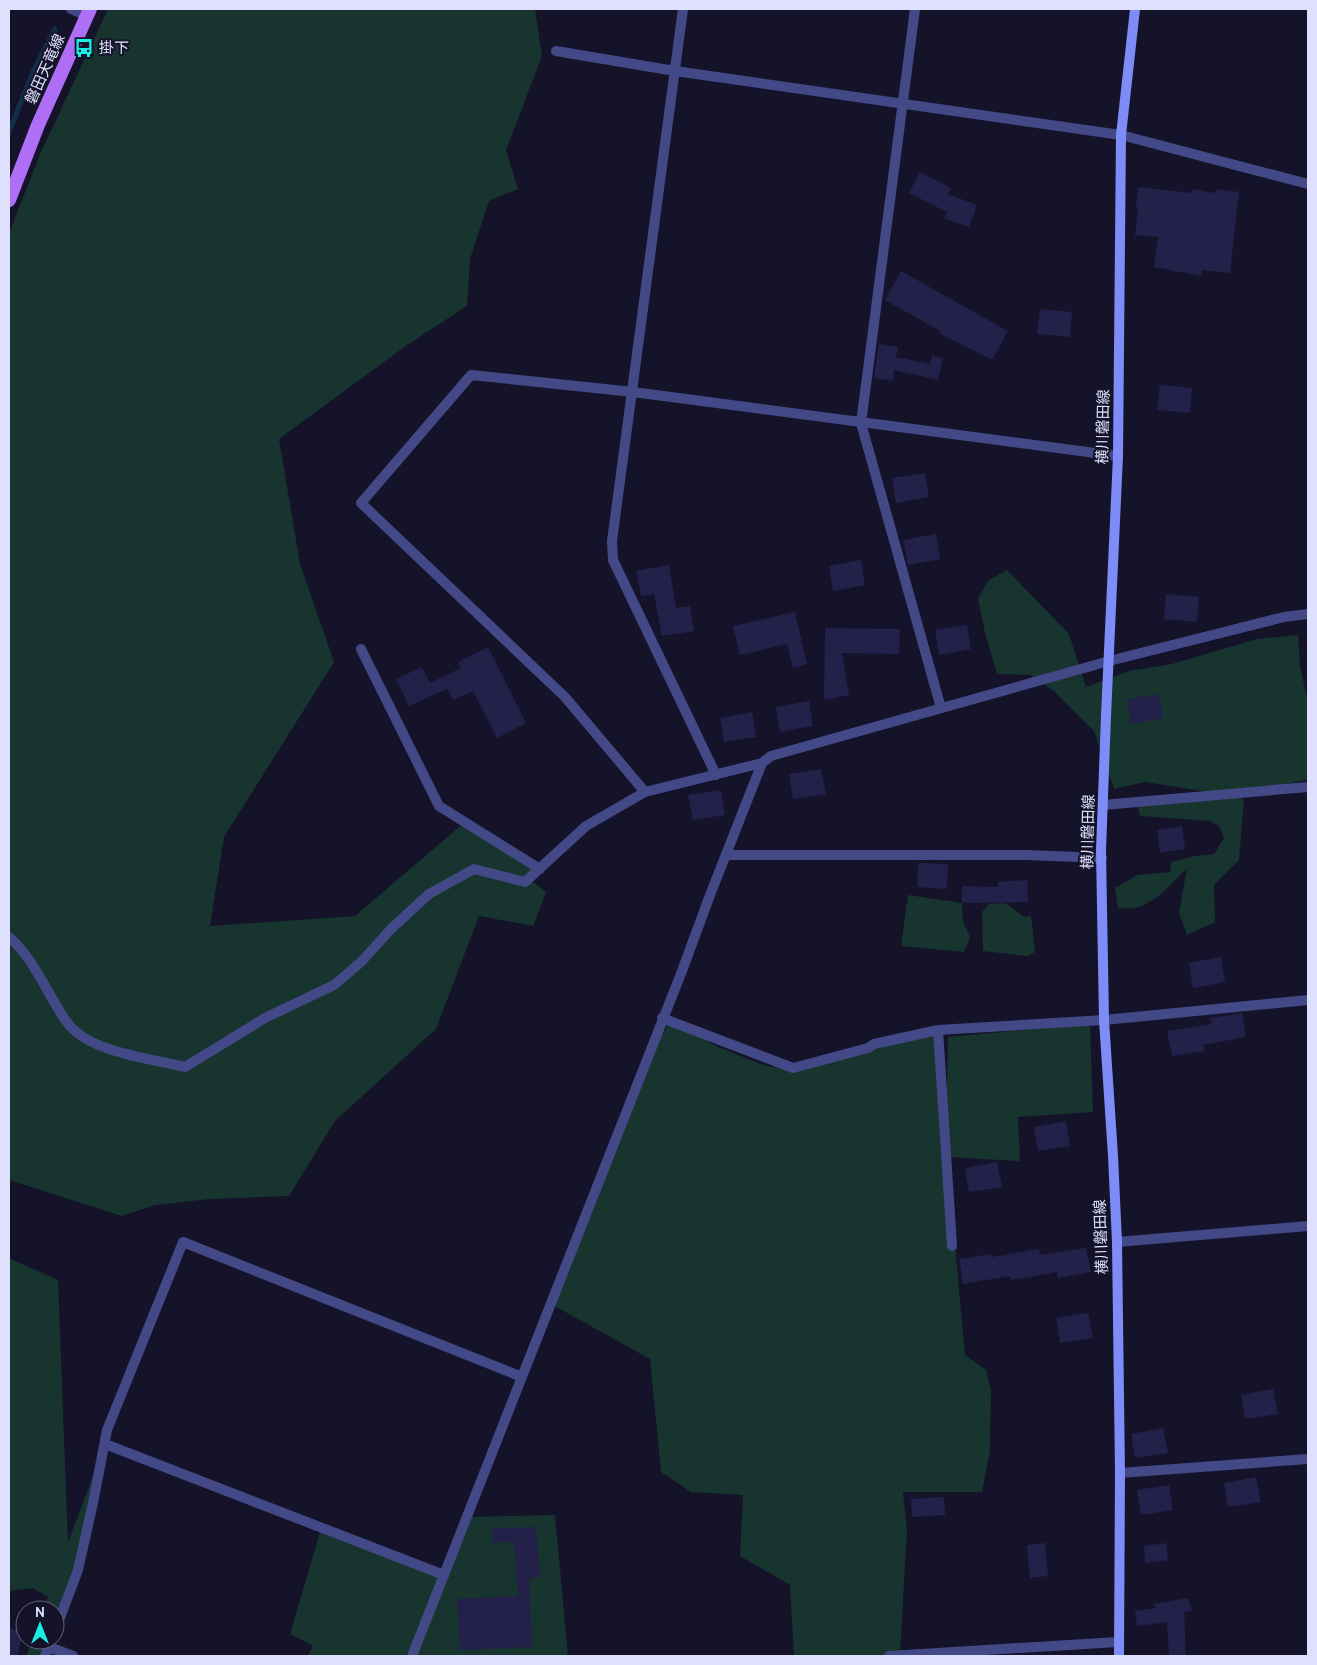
<svg xmlns="http://www.w3.org/2000/svg" width="1317" height="1665" viewBox="0 0 1317 1665" font-family="Cabin,'Noto Sans JP',sans-serif">
  <style>
    .green { fill: #17342f }
    .lines { fill: none; stroke-linecap: round; stroke-linejoin: round }
    .stream { stroke: #112f4a; stroke-width: 5 }
    .building { fill: #23204a }
    .minor { stroke: #424986; stroke-width: 10 }
    .tertiary { stroke: #424986; stroke-width: 10 }
    .secondary { stroke: #7d8cf6; stroke-width: 10 }
    .primary { stroke: #ae6ef5; stroke-width: 14 }
    .labels { text-anchor: middle; dominant-baseline: central; stroke-width: 4; stroke-linejoin: round; paint-order: stroke }
    .poi-label { font-size: 15px; fill: #dfe0fd; stroke: #14132a; text-anchor: start }
    .street-label { font-size: 15px; fill: #dfe0fd; stroke: #14132a }
  </style>
  <rect width="100%" height="100%" fill="#14132a"/>
  <!-- green -->
  <path class="green" d="M 108,9 L 535,9 L 542,56 L 506,150 L 518,189 L 489,201 L 470,259 L 467,306 L 407,345 L 279,439 L 300,564 L 334,662 L 224,837 L 210,926 L 355,916 L 465,822 L 540,869 L 529,879 L 546,892 L 533,926 L 479,916 L 436,1029 L 335,1121 L 289,1196 L 209,1199 L 155,1205 L 122,1216 L 9,1180 L 9,233 L 41,152 Z
    M 1007,570 L 1069,634 L 1086,687 L 1129,671 L 1172,664 L 1257,639 L 1298,635 L 1300,667 L 1308,701 L 1308,780 L 1232,793 L 1244,800 L 1239,860 L 1214,885 L 1215,922 L 1187,935 L 1179,913 L 1187,868 C 1173,882 1158,901 1138,907 C 1132,909 1124,908 1118,908 L 1115,888 L 1138,875 L 1170,872 L 1171,862 L 1195,856 L 1214,854 L 1224,838 L 1219,826 L 1210,821 L 1140,816 L 1138,807 L 1179,798 L 1221,794 L 1145,782 L 1114,789 L 1094,731 L 1055,692 L 1031,675 L 997,674 L 985,633 L 978,598 L 989,580 Z
    M 908,895 L 962,903 L 963,921 L 970,937 L 964,952 L 901,946 Z
    M 1005,903 L 1024,917 L 1031,916 L 1035,952 L 1027,956 L 983,951 L 982,912 L 989,904 Z
    M 670,1021 L 718,1047 L 766,1066 L 798,1071 L 938,1030 L 946,1143 L 948,1037 L 1090,1024 L 1093,1112 L 1018,1117 L 1020,1161 L 947,1157 L 965,1355 L 986,1370 L 991,1390 L 990,1451 L 982,1492 L 903,1492 L 907,1530 L 900,1656 L 794,1656 L 790,1585 L 740,1556 L 743,1495 L 691,1492 L 661,1472 L 650,1359 L 551,1304 L 643,1069 Z
    M 9,1258 L 58,1280 L 68,1543 L 105,1444 L 79,1563 L 55,1630 L 55,1610 L 43,1610 L 48,1597 L 33,1588 L 9,1591 Z
    M 555,1515 L 568,1656 L 307,1656 L 313,1646 L 290,1634 L 321,1529 L 444,1575 L 467,1517 Z
    M 32,1640 L 51,1640 L 45,1656 L 26,1656 Z"/>
  <g class="lines">
    <!-- stream -->
    <path class="stream" d="M 9,132 L 33,72 L 55,29"/>
  </g>
  <!-- building -->
  <path class="building" d="M 920,172 L 951,188 L 948,194 L 977,205 L 969,227 L 944,218 L 947,212 L 909,193 Z
    M 1138,187 L 1192,193 L 1192,189 L 1215,193 L 1216,189 L 1239,192 L 1230,273 L 1202,270 L 1201,276 L 1154,267 L 1158,237 L 1135,235 L 1138,207 L 1136,207 Z
    M 901,271 L 1008,331 L 992,360 L 939,333 L 940,331 L 885,300 Z
    M 1040,309 L 1072,312 L 1070,337 L 1037,334 Z
    M 879,344 L 898,347 L 896,357 L 930,364 L 932,355 L 943,358 L 938,380 L 894,370 L 893,381 L 874,378 Z
    M 1160,385 L 1192,388 L 1190,413 L 1157,410 Z
    M 925,473 L 929,497 L 896,503 L 892,478 Z
    M 936,534 L 940,559 L 908,565 L 903,540 Z
    M 861,560 L 865,585 L 833,591 L 829,566 Z
    M 669,565 L 676,608 L 690,606 L 694,631 L 662,636 L 654,594 L 641,596 L 636,571 Z
    M 1166,594 L 1199,597 L 1197,622 L 1164,619 Z
    M 795,612 L 807,664 L 793,668 L 787,644 L 740,655 L 733,626 Z
    M 967,625 L 971,649 L 939,655 L 935,630 Z
    M 825,628 L 900,629 L 899,654 L 842,653 L 849,695 L 824,700 Z
    M 488,647 L 526,723 L 497,738 L 473,691 L 453,700 L 447,689 L 409,706 L 396,679 L 422,667 L 430,683 L 461,668 L 458,662 Z
    M 1159,694 L 1163,718 L 1131,724 L 1127,699 Z
    M 809,701 L 813,726 L 780,732 L 776,707 Z
    M 752,712 L 756,737 L 724,742 L 720,718 Z
    M 821,769 L 826,794 L 793,799 L 789,774 Z
    M 721,790 L 725,815 L 693,820 L 688,795 Z
    M 1182,826 L 1185,849 L 1160,853 L 1157,830 Z
    M 918,863 L 948,864 L 947,889 L 917,887 Z
    M 1027,880 L 1028,902 L 962,903 L 962,886 L 998,887 L 998,882 Z
    M 1221,957 L 1225,982 L 1193,988 L 1189,963 Z
    M 1242,1013 L 1246,1037 L 1203,1045 L 1204,1051 L 1172,1056 L 1167,1031 L 1211,1024 L 1210,1018 Z
    M 1066,1121 L 1070,1146 L 1038,1151 L 1034,1127 Z
    M 997,1162 L 1002,1187 L 969,1192 L 965,1168 Z
    M 1086,1248 L 1091,1272 L 1058,1278 L 1057,1272 L 1011,1280 L 1010,1276 L 963,1284 L 959,1259 L 991,1254 L 992,1257 L 1039,1249 L 1040,1255 Z
    M 1088,1313 L 1093,1338 L 1060,1343 L 1056,1318 Z
    M 1273,1389 L 1278,1414 L 1245,1419 L 1241,1395 Z
    M 1163,1428 L 1168,1453 L 1135,1458 L 1131,1434 Z
    M 1256,1477 L 1261,1502 L 1228,1507 L 1224,1483 Z
    M 1169,1485 L 1173,1510 L 1141,1515 L 1137,1490 Z
    M 944,1497 L 945,1515 L 912,1517 L 911,1499 Z
    M 536,1527 L 540,1577 L 529,1578 L 532,1647 L 460,1650 L 457,1599 L 518,1596 L 514,1542 L 493,1543 L 492,1528 Z
    M 1045,1543 L 1048,1576 L 1030,1578 L 1027,1545 Z
    M 1166,1543 L 1168,1560 L 1145,1563 L 1144,1546 Z
    M 1188,1598 L 1192,1611 L 1184,1612 L 1186,1656 L 1169,1656 L 1167,1622 L 1137,1626 L 1135,1611 L 1156,1608 L 1154,1604 Z
    M 9,1628 L 23,1631 L 18,1656 L 9,1656 Z"/>
  <g class="lines">
    <!-- minor -->
    <path class="minor" d="M 71,9 L 87,16
      M 683,9 L 612,541 L 613,560 L 716,775
      M 915,9 L 861,423 L 941,708
      M 556,51 L 675,71 L 1121,135 L 1308,184
      M 361,649 L 439,806 L 540,869
      M 645,792 L 565,697 L 361,503 L 471,375 L 633,392 L 1118,456
      M 1103,805 L 1308,787
      M 726,855 L 1027,855 L 1102,858
      M 9,937 C 30,955 42,982 56,1005 C 61,1014 67,1024 74,1030 C 98,1053 153,1059 185,1067 L 265,1018 L 334,985 L 361,962 L 392,928 L 429,894 L 474,869 L 525,882 L 586,826 L 645,792 L 762,763
      M 662,1018 L 793,1068 L 868,1048 L 874,1044 L 938,1030 L 1104,1020 L 1308,1000
      M 938,1030 L 952,1246
      M 1117,1242 L 1308,1226
      M 105,1444 L 444,1575
      M 1120,1473 L 1308,1459
      M 55,1631 L 78,1570 L 93,1503 L 107,1430 L 183,1242 L 522,1377
      M 49,1647 L 73,1656
      M 45,1656 L 51,1640
      M 889,1656 L 1118,1642"/>
    <!-- tertiary -->
    <path class="tertiary" d="M 412,1656 L 682,971 L 710,895 L 762,763 L 771,756 L 1109,661 L 1284,617 L 1308,614"/>
    <!-- secondary -->
    <path class="secondary" d="M 1119,1656 L 1120,1473 L 1117,1242 L 1113,1156 L 1104,1020 L 1101,851 L 1106,716 L 1118,456 L 1121,135 L 1135,9"/>
    <!-- primary -->
    <path class="primary" d="M 9,200 L 38,125 L 90,9"/>
  </g>
  <!-- icons -->
  <defs>
    <g id="bus-bare" transform="scale(1.5)"><path d="M-5-6H5V4H4V6H2V4H-2V6H-4V4H-5ZM-3.5-4V0h7V-4ZM-3.5 1.2v1.5H-2V1.2ZM2 1.2v1.5H3.5V1.2Z" fill="#18efe4" stroke="#14132a" stroke-width="2.5" paint-order="stroke"/></g>
  </defs>
  <g fill-rule="evenodd">
    <use href="#bus-bare" x="84" y="48"/>
  </g>
  <g class="labels">
    <!-- poi labels -->
    <g class="poi-label">
      <text x="99" y="48">掛下</text>
    </g>
    <!-- street labels -->
    <g class="street-label">
      <text transform="translate(45 69) rotate(-66)">磐田天竜線</text>
      <text transform="translate(1103 427) rotate(-89)">横川磐田線</text>
      <text transform="translate(1088 832) rotate(-89)">横川磐田線</text>
      <text transform="translate(1101 1237) rotate(-92)">横川磐田線</text>
    </g>
  </g>
  <!-- border -->
  <rect width="1317" height="1665" fill="none" stroke="#dfe0fd" stroke-width="20"/>
  <!-- north arrow -->
  <g transform="translate(40 1625)"><circle r="24" fill="#14132a" stroke="#65657e"/>
  <path d="M0-4L9 19L0 12L-9 19Z" fill="#18efe4"/>
  <text y="-8" font-size="14" font-weight="bold" text-anchor="middle" fill="#dfe0fd">N</text>
  </g>
</svg>
